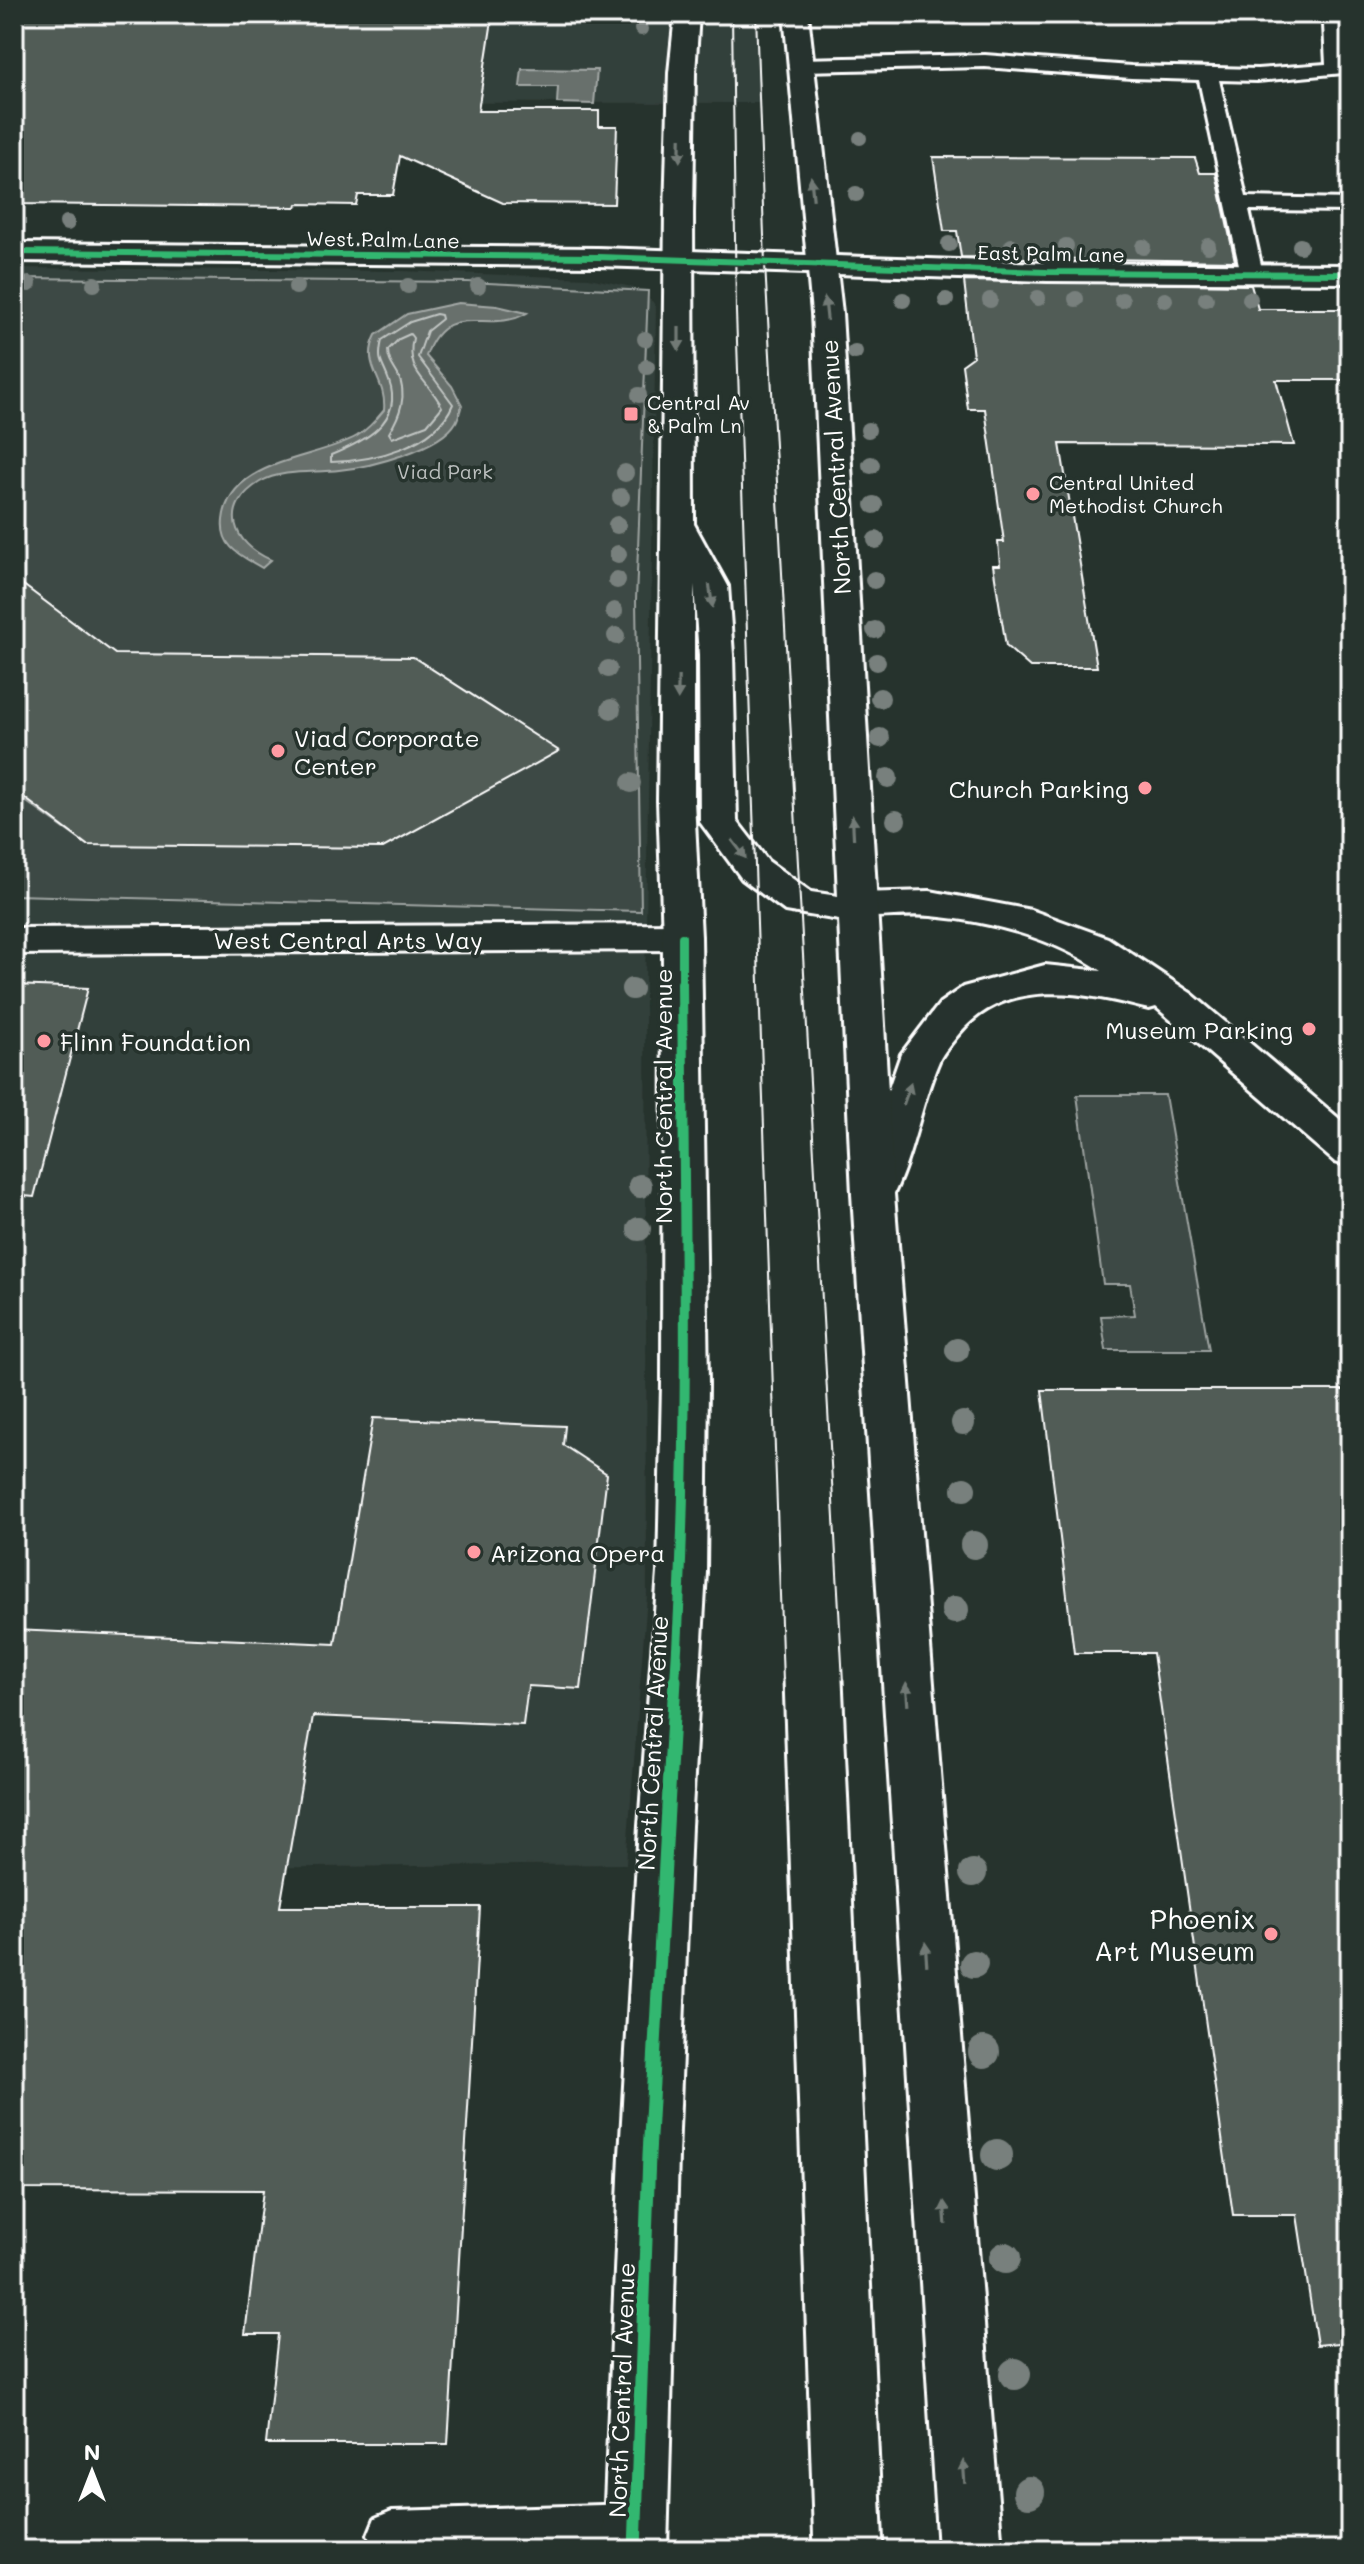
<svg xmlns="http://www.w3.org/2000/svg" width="1364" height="2564" viewBox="0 0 1364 2564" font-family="Mali,sans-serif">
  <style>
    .built { fill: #333f3a }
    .green { fill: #3e4944; stroke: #9ea4a2; stroke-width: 2 }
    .water { fill: #67706c; stroke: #a4a9a7; stroke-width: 2 }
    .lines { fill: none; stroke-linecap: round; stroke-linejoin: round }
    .shore { stroke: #c2c6c4; stroke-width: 2 }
    .building { fill: #515c57; stroke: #fff; stroke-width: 2 }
    .service-casing { stroke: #fff; stroke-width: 6 }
    .minor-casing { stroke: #fff; stroke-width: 6 }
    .primary-casing { stroke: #fff; stroke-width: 6 }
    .service { fill: #26332d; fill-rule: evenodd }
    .minor { fill: #26332d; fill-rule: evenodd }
    .primary { fill: #26332d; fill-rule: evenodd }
    .tram-far1 { stroke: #fff; stroke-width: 2 }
    .tram { stroke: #fff; stroke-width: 3 }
    .cycleway-far3-casing { stroke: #26332d; stroke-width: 9 }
    .cycleway-far2-casing { stroke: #26332d; stroke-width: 12 }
    .cycleway-far1-casing { stroke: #26332d; stroke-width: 15 }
    .cycleway-casing { stroke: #26332d; stroke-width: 18 }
    .cycleway-far3 { stroke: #33b770; stroke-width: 6 }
    .cycleway-far2 { stroke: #33b770; stroke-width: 8 }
    .cycleway-far1 { stroke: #33b770; stroke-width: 10 }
    .cycleway { stroke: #33b770; stroke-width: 13 }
    .tree { fill: #78807d }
    .oneway { fill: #727a76 }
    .poi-dot { fill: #ff9aa2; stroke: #26332d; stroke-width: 3 }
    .labels { text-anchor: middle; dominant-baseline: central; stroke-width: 7; stroke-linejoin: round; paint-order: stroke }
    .far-street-label { font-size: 20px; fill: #fff; stroke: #26332d }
    .far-poi-label { font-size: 20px; fill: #fff; stroke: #26332d; text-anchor: start }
    .far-park-label { font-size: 20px; fill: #bbbfbe; stroke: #26332d }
    .street-label { font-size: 24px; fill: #fff; stroke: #26332d }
    .poi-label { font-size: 24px; fill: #fff; stroke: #26332d; text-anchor: start }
    .near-poi-label { font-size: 28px; fill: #fff; stroke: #26332d; text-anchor: end }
  </style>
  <rect width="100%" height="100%" fill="#26332d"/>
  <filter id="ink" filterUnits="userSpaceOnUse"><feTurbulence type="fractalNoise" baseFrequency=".0125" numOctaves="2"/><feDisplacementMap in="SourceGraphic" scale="16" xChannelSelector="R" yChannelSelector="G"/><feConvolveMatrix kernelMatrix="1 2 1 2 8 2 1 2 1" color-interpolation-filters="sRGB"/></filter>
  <g filter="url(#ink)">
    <!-- built -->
    <path class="built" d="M 14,14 L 756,14 L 759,103 L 14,102 Z
      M 14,268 L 401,271 L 589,278 L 632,287 L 653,302 L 656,308 L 645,986 L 647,1596 L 626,1864 L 14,1870 Z"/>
    <!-- green -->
    <path class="green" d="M 14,278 L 467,282 L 648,291 L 636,600 L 641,911 L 14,895 L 14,793 L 87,845 L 540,761 L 543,741 L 413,657 L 131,655 L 122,660 L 14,578 L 14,337 L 18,324 L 14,324 Z
      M 1077,1095 L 1165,1095 L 1209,1350 L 1106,1350 L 1101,1316 L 1135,1315 L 1130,1284 L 1103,1284 Z"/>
    <!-- water -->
    <path class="water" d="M 522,69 L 597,70 L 594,104 L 557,103 L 558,87 L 520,87 Z
      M 458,303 L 497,306 L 527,313 C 489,336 446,297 426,356 L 452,386 L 462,405 C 460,410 459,417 456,422 C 441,449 369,467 339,470 C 315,473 282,469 260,482 C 219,507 232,543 271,560 L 262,568 C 242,556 220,548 223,520 C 229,459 316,460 357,436 C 368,429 376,420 384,410 C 387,378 360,367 376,335 L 407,314 Z"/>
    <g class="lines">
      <!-- shore -->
      <path class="shore" d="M 436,314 L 441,315 L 442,319 L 427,331 L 418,357 L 453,404 C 436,446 373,461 331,462 L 331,455 C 363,442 404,422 389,381 C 382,361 377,363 382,340 L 410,322 Z
        M 410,334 L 413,338 C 405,373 428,379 442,407 L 427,425 L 392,438 L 389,433 C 400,415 408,395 398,375 C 393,366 388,361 388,350 L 399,339 Z"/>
    </g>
    <!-- building -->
    <path class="building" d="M 14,14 L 493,14 L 478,111 L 599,111 L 599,126 L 617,126 L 614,204 L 503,203 L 400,156 L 393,195 L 358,195 L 356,205 L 297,204 L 296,207 L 14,204 Z
      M 933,157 L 1195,158 L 1200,173 L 1216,173 L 1235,261 L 961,257 L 957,231 L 944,231 Z
      M 964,281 L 1251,285 L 1258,309 L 1350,309 L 1350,380 L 1276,380 L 1294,445 L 1060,444 L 1097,667 L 1030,667 L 1006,646 L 993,565 L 1000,565 L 998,542 L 1004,542 L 985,409 L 968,409 L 962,365 L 973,357 Z
      M 14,578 L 115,654 L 413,657 L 559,751 L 383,848 L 87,845 L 14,790 Z
      M 14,985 L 88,988 L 34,1197 L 14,1195 Z
      M 1042,1390 L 1350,1390 L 1350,2342 L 1317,2345 L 1297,2215 L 1233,2215 L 1153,1653 L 1074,1653 Z
      M 373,1418 L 565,1426 L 563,1445 L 607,1474 L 581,1689 L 528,1686 L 523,1725 L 313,1716 L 280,1907 L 480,1907 L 448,2444 L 266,2444 L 278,2334 L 245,2334 L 263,2190 L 14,2189 L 14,1630 L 335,1644 Z"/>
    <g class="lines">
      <!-- service casing -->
      <g class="service-casing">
        <path id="service" d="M 1318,14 L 1338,14 L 1344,25 L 1346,69 L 1343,73 L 1257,81 L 1219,80 L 1246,197 L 1350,199 L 1350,211 L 1249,210 L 1263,274 L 1252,281 L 1241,274 L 1199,80 L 1131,78 L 985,67 L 800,71 L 790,65 L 800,59 L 985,55 L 1131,66 L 1257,69 L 1326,64 L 1324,25 Z
          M 636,2504 L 653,2511 L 660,2528 L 653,2545 L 642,2550 L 374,2550 L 368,2535 L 375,2518 L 392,2511 Z"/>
      </g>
      <!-- minor casing -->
      <g class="minor-casing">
        <path id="minor" d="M 14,243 L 598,248 L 1047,263 L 1350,265 L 1350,283 L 1047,281 L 598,266 L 14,261 Z
          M 930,891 L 1031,910 L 1108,938 L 1192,994 L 1350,1128 L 1350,1166 L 1335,1162 L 1156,1007 L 1149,1009 C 1083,992 1006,975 957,1036 C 951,1044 943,1052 939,1061 C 919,1107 913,1161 888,1205 L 873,1209 L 858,1205 L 852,1194 L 901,1054 L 940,1003 L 963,987 L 1045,965 L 1102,971 C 1054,938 989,921 931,916 C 902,913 872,921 843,914 L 838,905 L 843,896 L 857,893 Z
          M 682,924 L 696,928 L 701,937 L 696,946 L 682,950 L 14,954 L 14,928 Z"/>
      </g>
      <!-- primary casing -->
      <g class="primary-casing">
        <path id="primary" d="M 675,14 L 699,14 L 695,73 L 693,213 L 694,524 L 728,586 L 733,655 L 737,821 L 768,861 L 811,892 L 838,896 L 812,313 L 784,14 L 808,14 L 842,313 L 894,1194 L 1002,2550 L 938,2550 L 852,1194 L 839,920 L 785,911 L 742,879 L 700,822 L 699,655 L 694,585 L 694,801 L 701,937 L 708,1384 L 706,1572 L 691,1826 L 678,2155 L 667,2550 L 603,2550 L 620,2155 L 639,1826 L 658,1572 L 662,1384 L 663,937 L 658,801 L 665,213 L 669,73 Z"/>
      </g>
      <!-- service -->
      <use href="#service" class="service"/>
      <!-- minor -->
      <use href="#minor" class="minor"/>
      <!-- primary -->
      <use href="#primary" class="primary"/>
      <!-- tram-far1 -->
      <path class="tram-far1" d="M 732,14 L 736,312 L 783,1682
        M 756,14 L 765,264 L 843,1682"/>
      <!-- tram -->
      <path class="tram" d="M 783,1680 L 813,2550
        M 843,1680 L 884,2550"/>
      <!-- cycleway-far3 casing -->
      <g class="cycleway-far3-casing">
        <path id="cycleway-far3" d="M 14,252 L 598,257 L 1047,272 L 1350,274"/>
      </g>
      <!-- cycleway-far2 casing -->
      <g class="cycleway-far2-casing">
        <path id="cycleway-far2" d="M 682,937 L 682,985"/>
      </g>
      <!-- cycleway-far1 casing -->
      <g class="cycleway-far1-casing">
        <path id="cycleway-far1" d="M 675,1682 C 690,1450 684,1216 682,983"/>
      </g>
      <!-- cycleway casing -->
      <g class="cycleway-casing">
        <path id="cycleway" d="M 635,2550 L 649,2155 L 675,1680"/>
      </g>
      <!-- cycleway-far3 -->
      <use href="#cycleway-far3" class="cycleway-far3"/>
      <!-- cycleway-far2 -->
      <use href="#cycleway-far2" class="cycleway-far2"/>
      <!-- cycleway-far1 -->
      <use href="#cycleway-far1" class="cycleway-far1"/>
      <!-- cycleway -->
      <use href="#cycleway" class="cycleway"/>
    </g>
    <!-- trees -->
    <g class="tree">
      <circle cx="641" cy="29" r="7"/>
      <circle cx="860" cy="138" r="7"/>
      <circle cx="856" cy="194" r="8"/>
      <circle cx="67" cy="223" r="8"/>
      <circle cx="949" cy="244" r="8"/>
      <circle cx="1012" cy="246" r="8"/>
      <circle cx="1066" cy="246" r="8"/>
      <circle cx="1208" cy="246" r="8"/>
      <circle cx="1300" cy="246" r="8"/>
      <circle cx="1143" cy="247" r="8"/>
      <circle cx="29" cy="284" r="8"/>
      <circle cx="94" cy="284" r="8"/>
      <circle cx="408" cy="286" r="8"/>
      <circle cx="478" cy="286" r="8"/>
      <circle cx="296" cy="287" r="8"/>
      <circle cx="1038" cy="298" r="8"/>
      <circle cx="1076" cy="299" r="8"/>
      <circle cx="1206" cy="299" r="8"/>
      <circle cx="1250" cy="299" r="8"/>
      <circle cx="903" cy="300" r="8"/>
      <circle cx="946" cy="300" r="8"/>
      <circle cx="990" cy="300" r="8"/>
      <circle cx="1122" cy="300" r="8"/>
      <circle cx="1165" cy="300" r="8"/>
      <circle cx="645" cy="339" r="8"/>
      <circle cx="855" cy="352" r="8"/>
      <circle cx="647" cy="367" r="8"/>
      <circle cx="639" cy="395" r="8"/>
      <circle cx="868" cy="430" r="8"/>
      <circle cx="871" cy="465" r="9"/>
      <circle cx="625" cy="473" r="9"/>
      <circle cx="621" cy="497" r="9"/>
      <circle cx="874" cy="505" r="9"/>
      <circle cx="617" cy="525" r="9"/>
      <circle cx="876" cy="540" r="9"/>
      <circle cx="618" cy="554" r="9"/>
      <circle cx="617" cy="580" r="9"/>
      <circle cx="874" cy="580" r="9"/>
      <circle cx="614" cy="611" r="9"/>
      <circle cx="875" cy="630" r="9"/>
      <circle cx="616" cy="636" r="9"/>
      <circle cx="877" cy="662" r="9"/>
      <circle cx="608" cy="669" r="9"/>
      <circle cx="880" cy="698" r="10"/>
      <circle cx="611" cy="709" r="10"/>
      <circle cx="880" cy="738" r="10"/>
      <circle cx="888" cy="778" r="10"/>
      <circle cx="631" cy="783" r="10"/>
      <circle cx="896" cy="820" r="10"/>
      <circle cx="632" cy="989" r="11"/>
      <circle cx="640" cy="1186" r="12"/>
      <circle cx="639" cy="1229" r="12"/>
      <circle cx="957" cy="1350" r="12"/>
      <circle cx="963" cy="1423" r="12"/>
      <circle cx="964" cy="1489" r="12"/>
      <circle cx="974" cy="1545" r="14"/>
      <circle cx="955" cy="1610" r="14"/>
      <circle cx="973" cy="1873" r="14"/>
      <circle cx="974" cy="1964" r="14"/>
      <circle cx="984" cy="2052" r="16"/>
      <circle cx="997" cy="2155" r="16"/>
      <circle cx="1005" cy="2258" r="16"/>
      <circle cx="1015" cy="2374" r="16"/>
      <circle cx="1029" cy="2492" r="16"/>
    </g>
    <!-- one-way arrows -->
    <defs><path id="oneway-solid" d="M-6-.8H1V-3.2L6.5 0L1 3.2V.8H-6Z" transform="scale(2)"/></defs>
    <g class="oneway">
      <use href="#oneway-solid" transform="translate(680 150) rotate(91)"/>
      <use href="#oneway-solid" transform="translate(812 188) rotate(-96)"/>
      <use href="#oneway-solid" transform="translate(826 309) rotate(-96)"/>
      <use href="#oneway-solid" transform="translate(679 339) rotate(90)"/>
      <use href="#oneway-solid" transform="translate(711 596) rotate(82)"/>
      <use href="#oneway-solid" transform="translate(678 688) rotate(91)"/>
      <use href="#oneway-solid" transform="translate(853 827) rotate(-93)"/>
      <use href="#oneway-solid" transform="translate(739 849) rotate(53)"/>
      <use href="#oneway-solid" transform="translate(907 1094) rotate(-71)"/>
      <use href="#oneway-solid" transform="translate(907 1694) rotate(-94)"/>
      <use href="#oneway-solid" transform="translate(926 1954) rotate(-94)"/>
      <use href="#oneway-solid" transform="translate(945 2213) rotate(-94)"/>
      <use href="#oneway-solid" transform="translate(964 2472) rotate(-94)"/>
    </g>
  </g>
  <!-- markers -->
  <g class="poi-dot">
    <rect x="623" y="406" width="16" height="16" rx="4"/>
    <circle cx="1033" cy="494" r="8"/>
    <circle cx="278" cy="751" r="8"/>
    <circle cx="1145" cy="788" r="8"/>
    <circle cx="1309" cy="1029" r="8"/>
    <circle cx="44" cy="1041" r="8"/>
    <circle cx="474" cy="1552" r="8"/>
    <circle cx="1271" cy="1934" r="8"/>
  </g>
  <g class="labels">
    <!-- far-street labels -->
    <g class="far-street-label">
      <text transform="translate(383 239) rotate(1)">West Palm Lane</text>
      <text transform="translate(1051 253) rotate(1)">East Palm Lane</text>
    </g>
    <!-- far-poi labels -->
    <g class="far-poi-label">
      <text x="647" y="402">Central Av<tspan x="647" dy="23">&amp; Palm Ln</tspan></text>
      <text x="1049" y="482">Central United<tspan x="1049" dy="23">Methodist Church</tspan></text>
    </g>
    <!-- far-park labels -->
    <g class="far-park-label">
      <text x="445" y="471">Viad Park</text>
    </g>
    <!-- street labels -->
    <g class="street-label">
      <text transform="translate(835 467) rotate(-93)">North Central Avenue</text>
      <text x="348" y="939">West Central Arts Way</text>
      <text transform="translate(662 1096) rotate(-90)">North Central Avenue</text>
      <text transform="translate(652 1743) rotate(-87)">North Central Avenue</text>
      <text transform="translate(621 2390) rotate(-88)">North Central Avenue</text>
    </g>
    <!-- poi labels -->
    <g class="poi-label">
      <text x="294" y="737">Viad Corporate<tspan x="294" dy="28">Center</tspan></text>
      <text x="1129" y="788" text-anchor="end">Church Parking</text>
      <text x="1293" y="1029" text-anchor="end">Museum Parking</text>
      <text x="60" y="1041">Flinn Foundation</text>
      <text x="490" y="1552">Arizona Opera</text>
    </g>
    <!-- near-poi labels -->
    <g class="near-poi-label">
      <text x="1255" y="1918">Phoenix<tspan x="1255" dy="32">Art Museum</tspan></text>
    </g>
  </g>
  <!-- margin -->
  <rect width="1364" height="2564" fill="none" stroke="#26332d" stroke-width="48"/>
  <rect x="24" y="24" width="1316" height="2516" fill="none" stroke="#fff" stroke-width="3" filter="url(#ink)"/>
  <!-- north arrow -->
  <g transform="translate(92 2472)" stroke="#26332d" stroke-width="6" paint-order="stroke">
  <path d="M0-6L14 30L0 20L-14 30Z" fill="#ffffff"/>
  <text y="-12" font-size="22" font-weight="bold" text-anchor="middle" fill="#ffffff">N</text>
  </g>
</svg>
